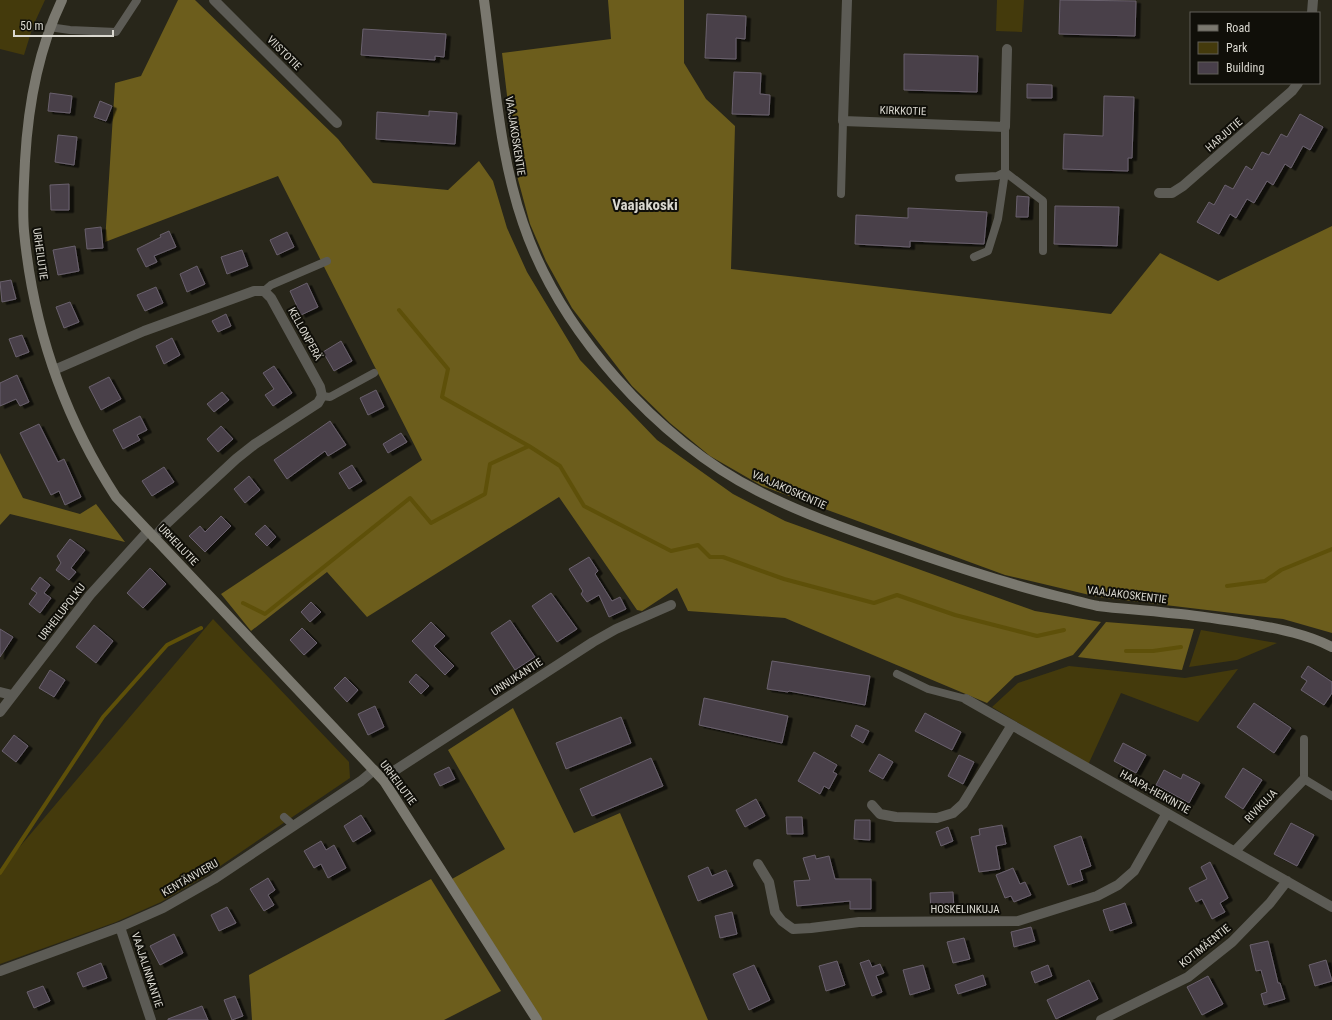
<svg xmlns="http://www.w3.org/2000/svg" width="1332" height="1020" viewBox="0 0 1332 1020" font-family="'Roboto Condensed',sans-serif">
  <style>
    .green { fill: #443a0c }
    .forest { fill: #6c5d1c }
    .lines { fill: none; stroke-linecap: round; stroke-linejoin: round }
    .stream { stroke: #5e5009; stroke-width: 4 }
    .building { fill: #483f4a; stroke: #6a616d; filter: url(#shadow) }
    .lane { stroke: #5c5b55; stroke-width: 8 }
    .street { stroke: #5c5b55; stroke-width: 10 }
    .secondary { stroke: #7a786f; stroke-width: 10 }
    .labels { text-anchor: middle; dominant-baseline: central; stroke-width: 4; stroke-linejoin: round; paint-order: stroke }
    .street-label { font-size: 11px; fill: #dad8d0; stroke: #100f09 }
    .district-label { font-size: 15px; font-weight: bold; fill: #dad8d0; stroke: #100f09 }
  </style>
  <defs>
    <filter id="shadow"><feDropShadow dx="4.5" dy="2.5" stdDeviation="0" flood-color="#0009"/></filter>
  </defs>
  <rect width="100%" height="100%" fill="#28261a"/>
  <!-- green -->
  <path class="green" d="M 0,0 L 45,0 L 33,26 L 24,55 L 0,49 Z
    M 997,0 L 1024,0 L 1022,32 L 996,31 Z
    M 213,619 L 349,762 L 350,778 L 207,875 L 161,902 L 116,922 L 0,964 L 0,870 Z
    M 1201,630 L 1277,643 L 1237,660 L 1189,667 Z
    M 1069,666 L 1185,678 L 1238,669 L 1198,722 L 1121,693 L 1088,765 L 992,707 L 1018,683 Z"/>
  <!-- forest -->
  <path class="forest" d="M 178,0 L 195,0 L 338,139 L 373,183 L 448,190 L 479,161 L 493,181 L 507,228 L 527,272 L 580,360 L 657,440 L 733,494 L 785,521 L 1035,611 L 1101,622 L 1073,655 L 1015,676 L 987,703 L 785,618 L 688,611 L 677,588 L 642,611 L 637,610 L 559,497 L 367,617 L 327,572 L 251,631 L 221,594 L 422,460 L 278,176 L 105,242 L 115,83 L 141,76 Z
    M 608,0 L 684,0 L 684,63 L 706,99 L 735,126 L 731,269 L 1111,314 L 1160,253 L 1218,281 L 1332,226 L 1332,633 L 1283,619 L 1098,597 L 1005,575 L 762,486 L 710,456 L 670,423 L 632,386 L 572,308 L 546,261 L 530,224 L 516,172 L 502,53 L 611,39 Z
    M 0,453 L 23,498 L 80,514 L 96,504 L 125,542 L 10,514 L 0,525 Z
    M 1106,622 L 1194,629 L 1182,670 L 1078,657 Z
    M 513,708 L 574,833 L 620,813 L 708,1020 L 542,1020 L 452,879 L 505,849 L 448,750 Z
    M 431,879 L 501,991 L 444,1020 L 252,1020 L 249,975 Z"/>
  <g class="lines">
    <!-- stream -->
    <path class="stream" d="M 399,310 L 448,369 L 442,397 L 529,446
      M 1227,586 L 1265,581 L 1281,570 L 1332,549
      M 243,603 L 265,614 L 410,498 L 431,523 L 485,494 L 490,464 L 529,446 L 560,466 L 584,506 L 671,551 L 698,545 L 710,557 L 723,557 L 784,579 L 874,603 L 897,595 L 955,615 L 1037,636 L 1064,630
      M 1126,651 L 1153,651 L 1181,647
      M 0,873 L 103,717 L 167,645 L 201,628"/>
  </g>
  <!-- building -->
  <path class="building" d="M 1060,0 L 1136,1 L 1135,36 L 1059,34 Z
    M 707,14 L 746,16 L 745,39 L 736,38 L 736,59 L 705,58 Z
    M 363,29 L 446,34 L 444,57 L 435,56 L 435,60 L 361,55 Z
    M 904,54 L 978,56 L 977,92 L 904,90 Z
    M 734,72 L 761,73 L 760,94 L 770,95 L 769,115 L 732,114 Z
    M 1027,84 L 1052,85 L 1052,98 L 1027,98 Z
    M 50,93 L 72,96 L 70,113 L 48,111 Z
    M 1104,96 L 1134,97 L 1132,158 L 1128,158 L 1128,171 L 1063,169 L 1064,134 L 1103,136 Z
    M 100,101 L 112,106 L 106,121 L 94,117 Z
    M 429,111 L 457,113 L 455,144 L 376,139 L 377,112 L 429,116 Z
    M 1300,114 L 1323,127 L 1310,150 L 1303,146 L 1291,168 L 1285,164 L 1273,185 L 1267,181 L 1254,203 L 1247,199 L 1236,218 L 1230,214 L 1219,234 L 1197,222 L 1209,202 L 1214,205 L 1225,185 L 1233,189 L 1246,166 L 1252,170 L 1262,152 L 1269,155 L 1281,134 L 1287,137 Z
    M 58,135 L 77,137 L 74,165 L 55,162 Z
    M 69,184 L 69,210 L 51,210 L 50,185 Z
    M 1017,196 L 1029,197 L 1028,217 L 1016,217 Z
    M 1055,206 L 1119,207 L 1117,246 L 1054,244 Z
    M 908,208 L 987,212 L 984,244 L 910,241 L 910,247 L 855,244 L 856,215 L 908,218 Z
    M 101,227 L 103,248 L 87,249 L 85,229 Z
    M 169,231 L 176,247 L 154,256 L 157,262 L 146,267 L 137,249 L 161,237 L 160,235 Z
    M 287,232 L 294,247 L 277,255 L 270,240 Z
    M 75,246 L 79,271 L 58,275 L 53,250 Z
    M 242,250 L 248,266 L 227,274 L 221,257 Z
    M 197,266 L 205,284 L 187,292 L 180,274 Z
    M 11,280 L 16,299 L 2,302 L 0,282 Z
    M 307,283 L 318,307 L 301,315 L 290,291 Z
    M 156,287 L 163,303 L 145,311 L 137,295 Z
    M 70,302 L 79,322 L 64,328 L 56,307 Z
    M 226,314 L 231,326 L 218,332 L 212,321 Z
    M 22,335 L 29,352 L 16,357 L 9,339 Z
    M 172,338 L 180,355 L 164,364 L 156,346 Z
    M 341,341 L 352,361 L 334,371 L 323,352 Z
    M 274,366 L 292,393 L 273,406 L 265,395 L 274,389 L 263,373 Z
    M 17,375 L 29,402 L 20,406 L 16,399 L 0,406 L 0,383 Z
    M 109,377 L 121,399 L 101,410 L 89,387 Z
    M 376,390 L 384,407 L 368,415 L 360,398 Z
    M 222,392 L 229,400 L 214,412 L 207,404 Z
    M 140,416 L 147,430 L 137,435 L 140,440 L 123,449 L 113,430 Z
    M 330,421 L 346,445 L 328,456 L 325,451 L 287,479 L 274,460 Z
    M 39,424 L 58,462 L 64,459 L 81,497 L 65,505 L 59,491 L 51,495 L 20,433 Z
    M 221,426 L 233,439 L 218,452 L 207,439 Z
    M 401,433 L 407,442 L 388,453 L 383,444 Z
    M 352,465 L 362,481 L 349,489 L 339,473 Z
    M 164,467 L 174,482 L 152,496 L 142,481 Z
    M 249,476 L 260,490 L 245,503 L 234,489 Z
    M 221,516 L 231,526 L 205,552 L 189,536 L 200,526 L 205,532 Z
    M 265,525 L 276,537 L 267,546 L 255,534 Z
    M 70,539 L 85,550 L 71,568 L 76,572 L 69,580 L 56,570 L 61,563 L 57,556 Z
    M 589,557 L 598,571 L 595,574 L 612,601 L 620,597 L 626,609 L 609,617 L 599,595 L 587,602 L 581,594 L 583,591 L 569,569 Z
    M 150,568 L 166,584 L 143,608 L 127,593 Z
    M 40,577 L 50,585 L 44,593 L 51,598 L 40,613 L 29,604 L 37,593 L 31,589 Z
    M 551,593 L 577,629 L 557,642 L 532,606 Z
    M 311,602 L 321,612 L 310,622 L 301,612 Z
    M 510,620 L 535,657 L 515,670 L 491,633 Z
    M 431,622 L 445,636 L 434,646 L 454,666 L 445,675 L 412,641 Z
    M 94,625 L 113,641 L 96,663 L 76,647 Z
    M 302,628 L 317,643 L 304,655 L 290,640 Z
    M 0,629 L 13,637 L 0,657 Z
    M 772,661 L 870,676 L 865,705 L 789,691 L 788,692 L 767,689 Z
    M 1308,666 L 1332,682 L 1332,693 L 1324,705 L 1301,690 L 1307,681 L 1301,677 Z
    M 50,670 L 65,680 L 54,697 L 39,688 Z
    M 416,674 L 429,686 L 421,694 L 409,682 Z
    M 345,677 L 358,690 L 347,702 L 334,688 Z
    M 704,698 L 788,716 L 782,743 L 699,725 Z
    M 1254,703 L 1291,728 L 1274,753 L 1237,727 Z
    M 375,706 L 384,727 L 368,735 L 358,714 Z
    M 925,713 L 961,732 L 952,750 L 915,731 Z
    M 621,717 L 631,743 L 566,769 L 556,743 Z
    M 856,725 L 869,731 L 863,743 L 851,736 Z
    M 14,735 L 28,746 L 16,762 L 2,751 Z
    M 1123,743 L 1146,755 L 1136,773 L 1114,761 Z
    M 814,752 L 837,765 L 833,772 L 837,774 L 829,789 L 824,786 L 820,794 L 798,781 Z
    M 879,754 L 893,762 L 883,779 L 869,771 Z
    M 959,755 L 974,762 L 963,784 L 948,776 Z
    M 651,758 L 663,786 L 592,816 L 580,789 Z
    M 449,767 L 455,779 L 440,786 L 434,774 Z
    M 1243,768 L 1262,780 L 1243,809 L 1225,797 Z
    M 1164,770 L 1181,779 L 1183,774 L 1200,783 L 1189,803 L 1156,785 Z
    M 756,799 L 765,816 L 745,827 L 736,810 Z
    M 361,815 L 371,831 L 353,842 L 344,826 Z
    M 786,817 L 802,817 L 803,834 L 787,834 Z
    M 855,820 L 870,820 L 870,840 L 854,839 Z
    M 1291,823 L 1314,835 L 1297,866 L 1274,854 Z
    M 1002,825 L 1006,844 L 996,846 L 1000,869 L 979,872 L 971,837 L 980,835 L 979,829 Z
    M 948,827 L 953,841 L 941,846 L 936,832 Z
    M 1081,836 L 1091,866 L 1080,870 L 1083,880 L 1068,885 L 1054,846 Z
    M 321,841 L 326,850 L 334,845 L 346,868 L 328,878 L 321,864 L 314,868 L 304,851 Z
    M 815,855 L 816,859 L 829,856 L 835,879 L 871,879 L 871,909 L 850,909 L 850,901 L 797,906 L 794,881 L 810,880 L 803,858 Z
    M 1210,862 L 1228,898 L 1220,903 L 1225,912 L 1212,919 L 1202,899 L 1196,902 L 1189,888 L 1207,879 L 1201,867 Z
    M 708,867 L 712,876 L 726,870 L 733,886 L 698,901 L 688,876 Z
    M 1013,868 L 1020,884 L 1025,882 L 1031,895 L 1014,902 L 1011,896 L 1005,898 L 996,875 Z
    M 268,878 L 275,890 L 268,895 L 274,905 L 264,911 L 250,889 Z
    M 953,892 L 954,910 L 931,911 L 930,893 Z
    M 1125,903 L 1132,923 L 1110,931 L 1103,910 Z
    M 227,907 L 236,923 L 219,931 L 211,915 Z
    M 732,912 L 737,934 L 720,938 L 715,916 Z
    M 1031,927 L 1035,941 L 1014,947 L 1011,932 Z
    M 174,934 L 183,953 L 160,965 L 150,946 Z
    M 964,938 L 970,959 L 953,963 L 947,942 Z
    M 1268,941 L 1278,983 L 1280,983 L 1285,999 L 1264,1005 L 1261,994 L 1267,992 L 1261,970 L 1256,971 L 1250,945 Z
    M 869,960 L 872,967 L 880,964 L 884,973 L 876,976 L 882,992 L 872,996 L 860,963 Z
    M 1326,960 L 1332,981 L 1315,986 L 1309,965 Z
    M 837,961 L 845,985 L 826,991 L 819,966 Z
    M 101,963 L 107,978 L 83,987 L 77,973 Z
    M 754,965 L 770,1000 L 749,1010 L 733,974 Z
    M 923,965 L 930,989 L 910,995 L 903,970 Z
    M 1048,965 L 1052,976 L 1035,983 L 1031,972 Z
    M 983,975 L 986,985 L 958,994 L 955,985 Z
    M 1208,976 L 1223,1004 L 1202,1015 L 1187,987 Z
    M 1089,980 L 1098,999 L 1056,1019 L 1047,1000 Z
    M 43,986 L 50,1001 L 34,1008 L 27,992 Z
    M 235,996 L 243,1016 L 232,1020 L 224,1000 Z
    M 202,1006 L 208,1020 L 168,1020 L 168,1019 Z"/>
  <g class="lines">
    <!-- lane -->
    <path class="lane" d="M 49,27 L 70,30 L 116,32 L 137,0
      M 1005,172 L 1043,201 L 1043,251
      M 959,178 L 997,176 L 1005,172
      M 841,194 L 843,121
      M 974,257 L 988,251 L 998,219 L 1005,172 L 1005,127
      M 264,291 L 271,285 L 327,261
      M 322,396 L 330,397 L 374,373
      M 897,674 L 928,689 L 966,699
      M 1304,739 L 1304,779 L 1332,796
      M 284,817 L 294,826"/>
    <!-- street -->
    <path class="street" d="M 214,0 L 337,123
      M 847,0 L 843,121 L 1005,127 L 1007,49
      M 1312,13 L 1313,0
      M 1159,193 L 1172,193 L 1183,186 L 1292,91 L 1298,83
      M 54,370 L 144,331 L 254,291 L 264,291 L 271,298 L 320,387 L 322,396 L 318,403 L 255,444 L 236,459 L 165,525 L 154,538
      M 0,692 L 12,695
      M 966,699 L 1332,907
      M 0,712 L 90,595 L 148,531
      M 384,781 L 394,771 L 593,642 L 616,629 L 671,605
      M 872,805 L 880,814 L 896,817 L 937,818 L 953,813 L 963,804 L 1012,725
      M 1235,851 L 1304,779
      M 758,864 L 769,882 L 775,912 L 782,921 L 793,929 L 811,928 L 859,922 L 1018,921 L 1097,896 L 1118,885 L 1134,871 L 1167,813
      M 120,927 L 151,1020
      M 0,971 L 120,927 L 163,908 L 214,879 L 361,781 L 374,770
      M 1101,1020 L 1188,977 L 1232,942 L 1270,903 L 1287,881"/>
    <!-- secondary -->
    <path class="secondary" d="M 62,0 C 38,50 28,106 25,161 C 24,184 22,208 24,231 C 33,326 64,417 116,497 L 384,781 L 537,1020
      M 484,0 C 494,73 499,154 523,223 C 559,330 658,441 758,491 C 811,518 869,537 925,556 C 969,571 1012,585 1057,596 C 1070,599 1084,603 1098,606 C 1121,609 1145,610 1169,613 C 1197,615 1224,620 1252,624 C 1279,629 1307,634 1332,647"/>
  </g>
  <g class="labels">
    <!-- street labels -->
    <g class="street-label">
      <text transform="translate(284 53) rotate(45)">VIISTOTIE</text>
      <text transform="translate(903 111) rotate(2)">KIRKKOTIE</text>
      <text transform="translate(1224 135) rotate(-41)">HARJUTIE</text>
      <text transform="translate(515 136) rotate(81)">VAAJAKOSKENTIE</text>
      <text transform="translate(40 254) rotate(82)">URHEILUTIE</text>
      <text transform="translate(305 334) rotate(61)">KELLONPERÄ</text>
      <text transform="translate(789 490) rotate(24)">VAAJAKOSKENTIE</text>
      <text transform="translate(178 545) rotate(46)">URHEILUTIE</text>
      <text transform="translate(1127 595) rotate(7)">VAAJAKOSKENTIE</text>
      <text transform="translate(62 612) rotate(-52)">URHEILUPOLKU</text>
      <text transform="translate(517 677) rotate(-33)">UNNUKANTIE</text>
      <text transform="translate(398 783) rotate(53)">URHEILUTIE</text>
      <text transform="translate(1155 792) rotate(29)">HAAPA-HEIKINTIE</text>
      <text transform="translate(1261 806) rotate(-46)">RIVIKUJA</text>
      <text transform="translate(190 878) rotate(-30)">KENTÄNVIERU</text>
      <text x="965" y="909">HOSKELINKUJA</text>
      <text transform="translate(1205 946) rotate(-39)">KOTIMÄENTIE</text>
      <text transform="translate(147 970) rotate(72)">VAAJALINNANTIE</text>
    </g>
    <!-- district labels -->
    <g class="district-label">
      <text x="645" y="205">Vaajakoski</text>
    </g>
  </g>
  <!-- legend -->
  <rect x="1190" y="12" width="130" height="72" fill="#100f09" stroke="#615f59"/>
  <rect x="1198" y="25" width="20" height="6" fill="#7a786f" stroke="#615f59"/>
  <text x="1226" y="32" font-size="12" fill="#dad8d0">Road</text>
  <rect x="1198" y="42" width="20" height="12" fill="#443a0c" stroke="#615f59"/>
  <text x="1226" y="52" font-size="12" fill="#dad8d0">Park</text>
  <rect x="1198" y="62" width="20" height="12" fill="#483f4a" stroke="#615f59"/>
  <text x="1226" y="72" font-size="12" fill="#dad8d0">Building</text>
  <!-- scale -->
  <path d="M14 30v6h99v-6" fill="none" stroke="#dad8d0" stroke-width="2"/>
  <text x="20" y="30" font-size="12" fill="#dad8d0" stroke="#100f09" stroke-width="3" paint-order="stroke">50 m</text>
</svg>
